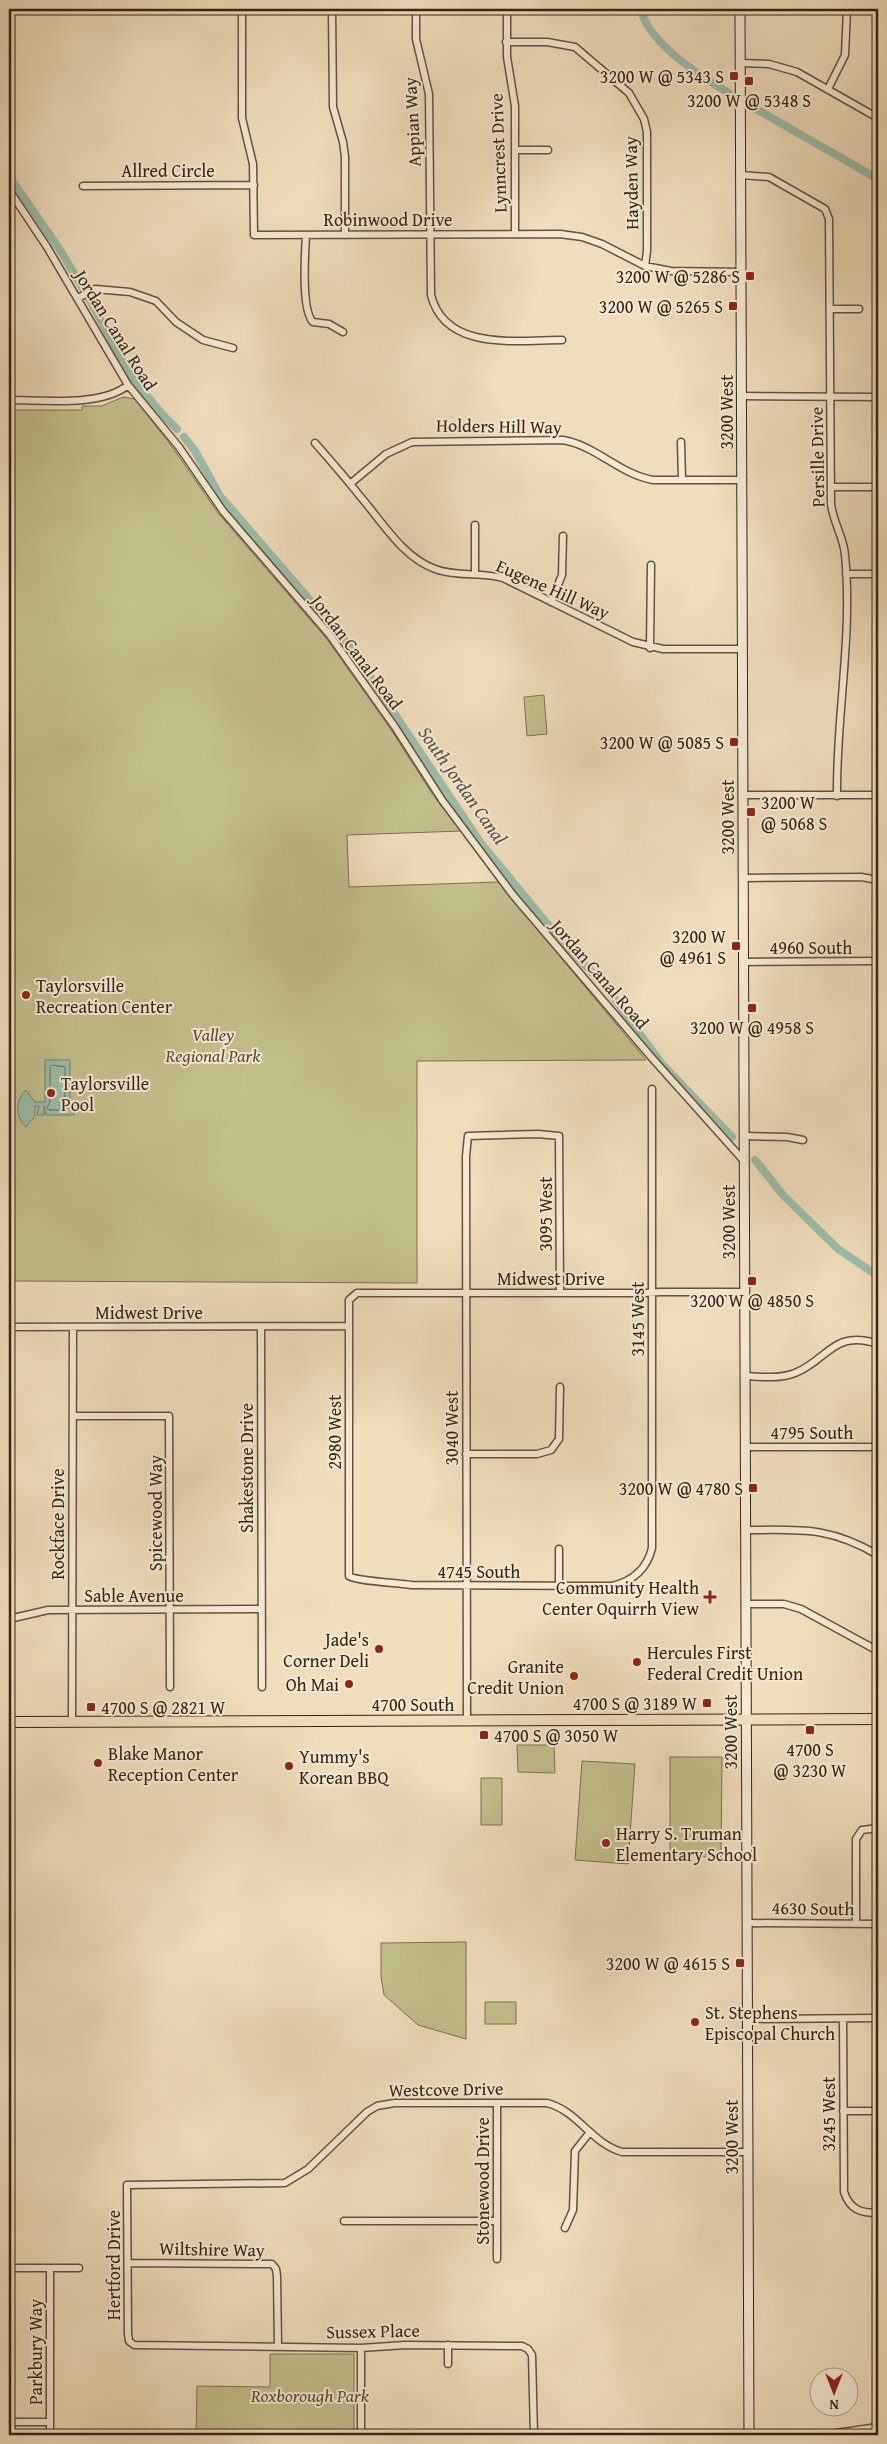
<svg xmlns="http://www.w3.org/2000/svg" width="887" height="2444" viewBox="0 0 887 2444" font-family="'Gentium Book Plus',serif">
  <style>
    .green { fill: #c2bf8b; stroke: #7c7250 }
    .water { fill: #9bbdaa; stroke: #73806e }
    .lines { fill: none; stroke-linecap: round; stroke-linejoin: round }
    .shore { stroke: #68705f; stroke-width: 1 }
    .canal { stroke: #9bbdaa; stroke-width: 8 }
    .street-casing { stroke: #64523e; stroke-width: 9 }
    .secondary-casing { stroke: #362414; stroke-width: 11 }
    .primary-casing { stroke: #362414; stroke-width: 12 }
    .street { stroke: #f5e9d3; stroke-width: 6 }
    .secondary { stroke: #f5e9d3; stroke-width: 9 }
    .primary { stroke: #f0ddbb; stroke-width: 10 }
    .poi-dot { fill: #8f2418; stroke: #f5e9d3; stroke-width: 2 }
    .labels { text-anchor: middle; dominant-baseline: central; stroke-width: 4; stroke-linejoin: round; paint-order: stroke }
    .poi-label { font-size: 18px; fill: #362414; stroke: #f5e9d3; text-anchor: end }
    .street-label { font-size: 18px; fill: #362414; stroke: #f5e9d3 }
    .park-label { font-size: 18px; font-style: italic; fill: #594b32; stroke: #f5e9d3 }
    .water-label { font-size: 19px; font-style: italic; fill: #545241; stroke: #f5e9d3 }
  </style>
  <rect width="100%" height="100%" fill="#f0ddbb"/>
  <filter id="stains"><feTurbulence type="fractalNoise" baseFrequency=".004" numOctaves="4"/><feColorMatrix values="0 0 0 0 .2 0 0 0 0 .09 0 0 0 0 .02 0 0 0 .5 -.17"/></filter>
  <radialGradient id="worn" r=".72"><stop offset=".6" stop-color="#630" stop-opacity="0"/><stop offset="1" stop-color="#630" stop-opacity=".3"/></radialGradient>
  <!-- green -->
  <path class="green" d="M 123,397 L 135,399 L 173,448 L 218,513 L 326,638 L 388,725 L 431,792 L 462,831 L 347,835 L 349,887 L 498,882 L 646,1060 L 417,1061 L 417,1283 L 9,1281 L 9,410 L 82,410 L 82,406 L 102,406 Z
    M 544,695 L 547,734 L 527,736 L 524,697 Z
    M 517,1745 L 554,1745 L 555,1773 L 518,1772 Z
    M 670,1757 L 722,1757 L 721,1857 L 670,1856 Z
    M 582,1761 L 635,1764 L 628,1864 L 575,1860 Z
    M 481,1778 L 502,1778 L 502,1825 L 481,1825 Z
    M 466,1942 L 466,2039 L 418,2025 L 384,1995 L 381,1977 L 381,1943 Z
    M 485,2002 L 516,2002 L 516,2024 L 485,2024 Z
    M 270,2354 L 354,2354 L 354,2435 L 196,2435 L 197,2386 L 270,2387 Z"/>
  <!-- water -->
  <path class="water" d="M 45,1060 L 70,1060 L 70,1107 L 74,1107 L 74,1115 L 46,1115 L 44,1106 L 44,1115 L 37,1115 L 39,1106 L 35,1106 L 35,1116 L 26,1127 C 15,1116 15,1101 26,1090 L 35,1102 L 45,1102 Z"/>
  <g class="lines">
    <!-- shore -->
    <path class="shore" d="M 52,1065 L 65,1067 L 65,1107 L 63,1110 L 49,1110 L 47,1108 L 50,1101 L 50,1067 Z"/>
    <!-- canal -->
    <path class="canal" d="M 641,9 C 648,43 700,76 729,93
      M 751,106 L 878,179
      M 9,176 L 60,250 L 84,290
      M 88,296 L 130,375 L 161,413 L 177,429
      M 184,437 L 195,451 L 220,496 L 348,644 L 480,842 L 559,938 L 605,986 L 662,1064 L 732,1137
      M 755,1160 L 783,1195 L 838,1249 L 878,1276"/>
    <!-- street casing -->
    <g class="street-casing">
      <path id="street" d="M 242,9 L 242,118 L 253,164 L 254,235 L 560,234 L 582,237 L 602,244 L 645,266 L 671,271 L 742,272
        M 332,9 L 333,107 L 343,142 L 345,157 L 345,235
        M 416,9 L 416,39 L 429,94 L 431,295 C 445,352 518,340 562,340
        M 507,9 L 507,57 L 515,106 L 515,234
        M 506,42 L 547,42 L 575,47 L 629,93 L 644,119 L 647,132 L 647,251 L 645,266
        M 741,63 L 769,64 L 797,72 L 878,118
        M 828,89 L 845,55 L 847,9
        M 515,150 L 548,150
        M 741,175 L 769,177 L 825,209 L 829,219 L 831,504 C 833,522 844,538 845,555 C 853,636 836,715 837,796
        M 83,186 L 254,185
        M 9,190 L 47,247 L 128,385 L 179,447 L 223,511 L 329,634 L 395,727 L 442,800 L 513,895 L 652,1058 L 744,1161
        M 306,235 C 305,253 301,310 313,322 L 329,324 L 343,332
        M 78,298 L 95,289 L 130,292 L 156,301 L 176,322 L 203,340 L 233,348
        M 830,309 L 859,309
        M 742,396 L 878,397
        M 9,400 C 43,400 102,407 128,385
        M 681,442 L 682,480
        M 315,443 C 330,460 345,477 359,495 C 381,520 402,557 435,569 C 456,577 481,572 503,578 L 633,642 L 663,649 L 743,649
        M 350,484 L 386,454 L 412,442 L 563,440 C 597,446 619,474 653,480 L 743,480
        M 831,487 L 878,487
        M 475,525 L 475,574
        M 846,574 L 878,574
        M 551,602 L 562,575 L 563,536
        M 650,648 L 651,565
        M 743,795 L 878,795
        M 743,878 L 861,877 L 878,880
        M 744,962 L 878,961
        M 652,1089 L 652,1548 C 647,1569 633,1581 612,1586 L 411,1585 C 399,1583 355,1581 349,1576 L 349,1300 L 357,1293 L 645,1293 L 660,1292 L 745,1292
        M 744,1136 L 787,1137 L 803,1140
        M 9,1327 L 349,1326
        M 261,1327 L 262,1687
        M 745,1376 C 761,1377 780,1379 795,1373 C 828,1360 833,1329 878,1344
        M 73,1416 L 169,1416 L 170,1687
        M 745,1447 L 878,1447
        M 466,1454 L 537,1454 L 551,1450 L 559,1439 L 560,1387
        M 745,1530 C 801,1530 828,1526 878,1555
        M 559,1549 L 559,1586
        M 746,1604 L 784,1604 L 801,1609 L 878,1651
        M 9,1619 L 48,1610 L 261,1609
        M 467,1720 L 466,1156 L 468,1136 L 538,1134 L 559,1136 L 560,1293
        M 72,1722 L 73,1327
        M 747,1923 L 878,1924
        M 856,1924 L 856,1839 L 862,1830 L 878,1828
        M 747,2019 L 878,2018
        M 843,2019 L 844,2192 C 850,2210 861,2213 878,2213
        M 497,2103 L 497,2259
        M 843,2111 L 878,2111
        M 344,2221 L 497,2221
        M 565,2228 L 573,2210 L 575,2151 L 590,2132
        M 128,2263 L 272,2264 L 276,2269 L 277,2276 L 278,2347
        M 9,2268 L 79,2268
        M 50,2268 L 50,2435
        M 448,2345 L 448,2364
        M 361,2348 L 361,2435
        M 9,2422 L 50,2422
        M 534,2435 L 532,2355 L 528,2349 L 522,2346 L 405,2345 L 361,2348 L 134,2345 L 129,2341 L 128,2334 L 127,2185 L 285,2183 L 308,2169 L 367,2112 L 377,2106 L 394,2103 L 547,2103 C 578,2111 591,2143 622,2152 L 748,2152
        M 755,2435 L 822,2435 L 878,2427"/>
    </g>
    <!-- secondary casing -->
    <g class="secondary-casing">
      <path id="secondary" d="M 740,9 L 749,2435"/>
    </g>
    <!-- primary casing -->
    <g class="primary-casing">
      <path id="primary" d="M 9,1722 L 878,1719"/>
    </g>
    <!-- street -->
    <use href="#street" class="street"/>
    <!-- secondary -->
    <use href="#secondary" class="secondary"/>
    <!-- primary -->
    <use href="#primary" class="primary"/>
  </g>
  <!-- markers -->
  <g class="poi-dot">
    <rect x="729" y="71" width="10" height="10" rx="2.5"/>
    <rect x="744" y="76" width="10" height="10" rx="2.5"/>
    <rect x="745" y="271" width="10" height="10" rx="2.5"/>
    <rect x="728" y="301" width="10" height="10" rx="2.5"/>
    <rect x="729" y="737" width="10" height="10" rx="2.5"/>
    <rect x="746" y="807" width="10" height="10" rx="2.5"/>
    <rect x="731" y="941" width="10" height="10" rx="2.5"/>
    <circle cx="26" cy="995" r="5"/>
    <rect x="747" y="1003" width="10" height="10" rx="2.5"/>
    <circle cx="51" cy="1093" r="5"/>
    <rect x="747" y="1276" width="10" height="10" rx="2.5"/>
    <rect x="748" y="1483" width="10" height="10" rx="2.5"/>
    <path d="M707.5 1589.5h5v5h5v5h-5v5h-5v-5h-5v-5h5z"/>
    <circle cx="379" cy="1649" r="5"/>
    <circle cx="637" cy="1662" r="5"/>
    <circle cx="574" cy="1676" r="5"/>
    <circle cx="349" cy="1684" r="5"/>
    <rect x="702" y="1698" width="10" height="10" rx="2.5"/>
    <rect x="86" y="1702" width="10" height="10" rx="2.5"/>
    <rect x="805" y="1725" width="10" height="10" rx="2.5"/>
    <rect x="479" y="1730" width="10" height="10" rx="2.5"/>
    <circle cx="98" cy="1763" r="5"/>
    <circle cx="289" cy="1766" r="5"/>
    <circle cx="606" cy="1843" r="5"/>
    <rect x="735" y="1958" width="10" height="10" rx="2.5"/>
    <circle cx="695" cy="2022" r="5"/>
  </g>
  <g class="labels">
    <!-- poi labels -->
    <g class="poi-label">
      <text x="724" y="76">3200 W @ 5343 S</text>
      <text x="749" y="100" text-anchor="middle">3200 W @ 5348 S</text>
      <text x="740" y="276">3200 W @ 5286 S</text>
      <text x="723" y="306">3200 W @ 5265 S</text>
      <text x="724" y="742">3200 W @ 5085 S</text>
      <text x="761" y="802" text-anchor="start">3200 W<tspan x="761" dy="21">@ 5068 S</tspan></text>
      <text x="726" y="936">3200 W<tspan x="726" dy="21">@ 4961 S</tspan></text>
      <text x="36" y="985" text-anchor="start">Taylorsville<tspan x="36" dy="21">Recreation Center</tspan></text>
      <text x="752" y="1027" text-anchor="middle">3200 W @ 4958 S</text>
      <text x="61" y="1083" text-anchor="start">Taylorsville<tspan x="61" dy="21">Pool</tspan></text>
      <text x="752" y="1300" text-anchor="middle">3200 W @ 4850 S</text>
      <text x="743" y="1488">3200 W @ 4780 S</text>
      <text x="699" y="1587">Community Health<tspan x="699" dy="21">Center Oquirrh View</tspan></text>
      <text x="369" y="1639">Jade's<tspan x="369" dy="21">Corner Deli</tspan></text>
      <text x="647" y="1652" text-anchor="start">Hercules First<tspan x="647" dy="21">Federal Credit Union</tspan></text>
      <text x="564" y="1666">Granite<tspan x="564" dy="21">Credit Union</tspan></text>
      <text x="339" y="1684">Oh Mai</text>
      <text x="697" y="1703">4700 S @ 3189 W</text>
      <text x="101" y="1707" text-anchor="start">4700 S @ 2821 W</text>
      <text x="494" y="1735" text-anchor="start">4700 S @ 3050 W</text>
      <text x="810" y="1749" text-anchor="middle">4700 S<tspan x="810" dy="21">@ 3230 W</tspan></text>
      <text x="108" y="1753" text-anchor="start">Blake Manor<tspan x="108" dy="21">Reception Center</tspan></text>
      <text x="299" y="1756" text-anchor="start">Yummy's<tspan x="299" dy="21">Korean BBQ</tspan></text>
      <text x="616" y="1833" text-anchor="start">Harry S. Truman<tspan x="616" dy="21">Elementary School</tspan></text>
      <text x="730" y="1963">3200 W @ 4615 S</text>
      <text x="705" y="2012" text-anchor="start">St. Stephens<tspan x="705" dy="21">Episcopal Church</tspan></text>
    </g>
    <!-- street labels -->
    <g class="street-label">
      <text transform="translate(412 122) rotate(-93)">Appian Way</text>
      <text transform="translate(498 153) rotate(-92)">Lynncrest Drive</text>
      <text x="168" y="170">Allred Circle</text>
      <text transform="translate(631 183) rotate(-91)">Hayden Way</text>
      <text x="388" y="219">Robinwood Drive</text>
      <text transform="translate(116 330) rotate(58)">Jordan Canal Road</text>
      <text transform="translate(726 412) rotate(-90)">3200 West</text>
      <text transform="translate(499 426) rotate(1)">Holders Hill Way</text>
      <text transform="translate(817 457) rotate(-91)">Persille Drive</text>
      <text transform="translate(553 589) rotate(24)">Eugene Hill Way</text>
      <text transform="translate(357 652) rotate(53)">Jordan Canal Road</text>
      <text transform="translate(727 817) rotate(-90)">3200 West</text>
      <text x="811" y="947">4960 South</text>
      <text transform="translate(600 974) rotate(49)">Jordan Canal Road</text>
      <text transform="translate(545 1214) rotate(-90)">3095 West</text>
      <text transform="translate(728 1222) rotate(-90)">3200 West</text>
      <text x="551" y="1278">Midwest Drive</text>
      <text x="149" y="1312">Midwest Drive</text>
      <text transform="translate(637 1319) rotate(-90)">3145 West</text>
      <text transform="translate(451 1428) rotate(-90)">3040 West</text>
      <text transform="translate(334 1432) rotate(-90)">2980 West</text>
      <text x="812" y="1432">4795 South</text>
      <text transform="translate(246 1468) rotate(-90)">Shakestone Drive</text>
      <text transform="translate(155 1513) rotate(-90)">Spicewood Way</text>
      <text transform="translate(57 1524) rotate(-90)">Rockface Drive</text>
      <text x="479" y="1571">4745 South</text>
      <text x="134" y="1595">Sable Avenue</text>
      <text x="413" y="1704">4700 South</text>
      <text transform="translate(730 1732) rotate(-90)">3200 West</text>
      <text transform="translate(813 1908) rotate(1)">4630 South</text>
      <text transform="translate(446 2089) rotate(-1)">Westcove Drive</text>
      <text transform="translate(828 2114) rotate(-90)">3245 West</text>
      <text transform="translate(731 2137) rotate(-90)">3200 West</text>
      <text transform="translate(482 2181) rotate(-90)">Stonewood Drive</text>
      <text transform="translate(212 2249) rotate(1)">Wiltshire Way</text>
      <text transform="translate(113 2265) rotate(-90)">Hertford Drive</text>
      <text transform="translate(373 2331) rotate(-1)">Sussex Place</text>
      <text transform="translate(35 2352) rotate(-90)">Parkbury Way</text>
    </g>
    <!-- park labels -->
    <g class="park-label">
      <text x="213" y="1034">Valley<tspan x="213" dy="21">Regional Park</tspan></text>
      <text x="310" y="2395">Roxborough Park</text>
    </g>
    <!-- water labels -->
    <g class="water-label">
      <text transform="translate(463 785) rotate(55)">South Jordan Canal</text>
    </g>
  </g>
  <!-- margin -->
  <rect width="887" height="2444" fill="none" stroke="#f0ddbb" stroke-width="30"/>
  <rect x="10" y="10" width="867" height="2424" fill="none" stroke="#362414" stroke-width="2.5"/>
  <rect x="15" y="15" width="857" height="2414" fill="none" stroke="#362414"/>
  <!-- north arrow -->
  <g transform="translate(834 2392) rotate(180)"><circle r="24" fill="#f5e9d3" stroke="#a99a87"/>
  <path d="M0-4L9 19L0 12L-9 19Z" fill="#8f2418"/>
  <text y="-8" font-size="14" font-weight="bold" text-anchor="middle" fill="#362414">N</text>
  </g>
  <rect width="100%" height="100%" filter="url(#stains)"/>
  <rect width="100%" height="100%" fill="url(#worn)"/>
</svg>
